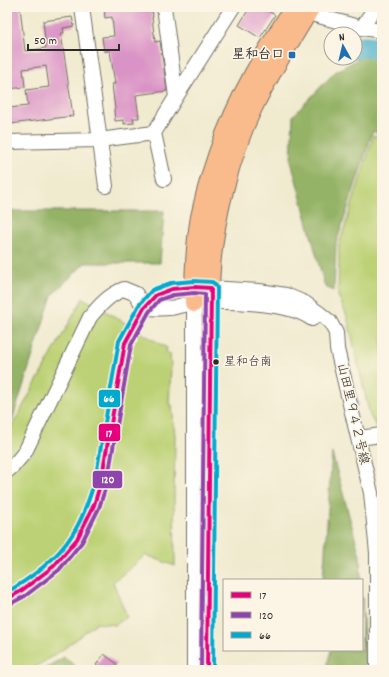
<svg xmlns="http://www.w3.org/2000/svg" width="389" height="677" viewBox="0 0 389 677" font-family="Dekko,'Klee One',sans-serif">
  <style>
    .green { fill: #bcd175; stroke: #747e50 }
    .forest { fill: #95b366; stroke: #606f48 }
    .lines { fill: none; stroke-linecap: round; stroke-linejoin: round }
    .stream { stroke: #4ab0c9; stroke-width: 3.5 }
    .river { stroke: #4ab0c9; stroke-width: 22 }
    .building { fill: #da93c6 }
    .minor-casing { stroke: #706e64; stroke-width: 16 }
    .major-casing { stroke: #706e64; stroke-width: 20 }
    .minor { stroke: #fff; stroke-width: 14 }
    .major { stroke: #fabb8c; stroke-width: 18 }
    .bus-1-casing { stroke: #fcf5e5; stroke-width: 7 }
    .bus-2-casing { stroke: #fcf5e5; stroke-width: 7 }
    .bus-3-casing { stroke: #fcf5e5; stroke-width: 7 }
    .bus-1 { stroke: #e5007d; stroke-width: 4 }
    .bus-2 { stroke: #8e44ad; stroke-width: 4 }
    .bus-3 { stroke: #00a9ce; stroke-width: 4 }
    .poi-dot { fill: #1f6fb2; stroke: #fcf5e5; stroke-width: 1.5 }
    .bus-dot { fill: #2b2b2b; stroke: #fcf5e5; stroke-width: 1.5 }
    .labels { text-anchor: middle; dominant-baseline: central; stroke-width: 3.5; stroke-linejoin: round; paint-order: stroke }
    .bus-label { font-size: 12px; fill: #2b2b2b; stroke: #fcf5e5; text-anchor: start }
    .poi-label { font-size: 13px; font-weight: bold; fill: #2b2b2b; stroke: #fcf5e5; text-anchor: end }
    .street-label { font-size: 13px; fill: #2b2b2b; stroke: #fcf5e5 }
    .line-badge { stroke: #fcf5e5; stroke-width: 1.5 }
    .badge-label { font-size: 11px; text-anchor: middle; font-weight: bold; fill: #fff }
  </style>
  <rect width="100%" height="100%" fill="#fcf5e5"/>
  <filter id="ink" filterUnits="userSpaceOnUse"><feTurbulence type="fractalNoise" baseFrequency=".025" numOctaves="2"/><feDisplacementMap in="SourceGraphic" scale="8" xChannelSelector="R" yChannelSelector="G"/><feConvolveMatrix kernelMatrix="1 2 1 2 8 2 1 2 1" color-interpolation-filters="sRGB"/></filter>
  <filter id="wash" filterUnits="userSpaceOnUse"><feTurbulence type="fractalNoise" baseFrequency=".012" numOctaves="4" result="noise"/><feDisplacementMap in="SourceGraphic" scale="16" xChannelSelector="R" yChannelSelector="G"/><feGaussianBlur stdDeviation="0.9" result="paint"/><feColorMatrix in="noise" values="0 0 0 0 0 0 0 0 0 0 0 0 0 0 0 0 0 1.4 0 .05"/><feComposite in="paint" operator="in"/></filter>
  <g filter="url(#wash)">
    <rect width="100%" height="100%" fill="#f0eacf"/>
    <!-- green -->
    <path class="green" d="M 374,135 L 382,140 L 382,436 L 370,416 L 347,316 L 338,296 L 339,245 Z
      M 83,298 L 167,348 L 166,352 L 170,354 L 171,366 L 169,404 L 172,405 L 175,436 L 174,498 L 175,566 L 146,555 L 113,582 L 127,617 L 115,625 L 96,623 L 65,648 L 31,670 L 7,670 L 7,435 Z"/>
    <!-- forest -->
    <path class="forest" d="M 363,56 L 382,57 L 382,136 L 373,131 L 336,244 L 334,291 L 325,287 L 291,161 L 293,116 L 335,72 Z
      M 7,211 L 164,211 L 160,263 L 85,263 L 52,295 L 12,421 L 7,427 Z
      M 332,453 L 360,556 L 361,580 L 323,580 Z
      M 362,597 L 365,670 L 326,670 L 331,650 L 362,650 Z
      M 64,657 L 80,670 L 42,670 Z"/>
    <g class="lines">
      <!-- stream -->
      <path class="stream" d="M 343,343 L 357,404"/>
      <!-- river -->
      <path class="river" d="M 355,48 L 364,46 L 382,48"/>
    </g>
    <g id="blocks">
      <!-- building -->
      <path class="building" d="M 7,7 L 20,7 L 25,51 L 46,48 L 43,21 L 72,17 L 74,26 L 63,28 L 64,33 L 61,33 L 73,116 L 10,124 L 8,108 L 28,106 L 26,90 L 49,87 L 46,66 L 23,69 L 25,87 L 9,89 L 7,73 L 7,71 L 10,70 L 7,46 Z
        M 104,7 L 152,7 L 153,17 L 152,17 L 155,42 L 160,41 L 167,91 L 136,95 L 139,118 L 133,118 L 134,123 L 124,124 L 124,120 L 115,121 L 114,110 L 115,109 L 112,84 L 115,84 L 110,51 L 104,51 L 102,37 L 114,36 L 112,17 L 105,18 Z
        M 250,7 L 262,7 L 275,15 L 260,38 L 239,25 Z
        M 104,654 L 117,664 L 112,670 L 103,670 L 96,665 Z"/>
    </g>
  </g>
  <g filter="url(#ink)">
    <use href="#blocks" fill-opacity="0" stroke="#706e64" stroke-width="1"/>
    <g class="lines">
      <!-- minor casing -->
      <g class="minor-casing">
        <path id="minor" d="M 82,7 L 106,186
          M 164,7 L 176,97
          M 308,13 L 362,28 L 382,31
          M 362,28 L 375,7
          M 154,133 L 164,179
          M 7,142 L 99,140 L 154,133 L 176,97 L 233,7
          M 144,308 C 152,308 161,309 169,308 C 178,307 186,303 196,303 C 225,301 288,301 312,319
          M 358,438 L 382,435
          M 7,471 L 13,466 L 25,452 L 90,317 C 100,305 109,295 124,289 L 136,294 L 144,308
          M 7,599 L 21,591 L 54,566 L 77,539 L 94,505 L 101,482 L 125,343 L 144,308 L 156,295 L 172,289 L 194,287 L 259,291 L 286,295 L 305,303 L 319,313 L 330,322 L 336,333 L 337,349 L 371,493 L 377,553 L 377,670
          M 194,670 L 194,303
          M 207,670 L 210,302"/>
      </g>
      <!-- major casing -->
      <g class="major-casing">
        <path id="major" d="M 210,302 C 210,291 210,280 211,269 C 214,220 231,154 252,110 C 269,74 291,41 311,7
          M 194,303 C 194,275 195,244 200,217 C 212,160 235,104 265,54 C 274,38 284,23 294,7"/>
      </g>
      <!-- minor -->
      <use href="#minor" class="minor"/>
      <!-- major -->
      <use href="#major" class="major"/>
      <!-- bus-1 casing -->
      <g class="bus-1-casing">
        <path id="bus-1" d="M 7,599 L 21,591 L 54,566 L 77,539 L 94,505 L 101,482 L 125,343 L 144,308 L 156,295 L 172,289 L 194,287 L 211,288
          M 207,670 L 211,288"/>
      </g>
      <!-- bus-2 casing -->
      <g class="bus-2-casing">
        <path id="bus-2" d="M 10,604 L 25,596 L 59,570 L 82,542 L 99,508 L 107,483 L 131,345 L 149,312 L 159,300 L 173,295 L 194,293 L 205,294 L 201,670"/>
      </g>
      <!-- bus-3 casing -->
      <g class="bus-3-casing">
        <path id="bus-3" d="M 7,592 C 30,579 58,558 72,535 C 83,518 89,499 95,481 L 119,341 L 139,305 L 152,290 L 171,283 L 194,281 L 212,282 L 215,284 L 217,288 L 213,670"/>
      </g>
      <!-- bus-1 -->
      <use href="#bus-1" class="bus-1"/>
      <!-- bus-2 -->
      <use href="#bus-2" class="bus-2"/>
      <!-- bus-3 -->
      <use href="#bus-3" class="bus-3"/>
    </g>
  </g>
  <!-- markers -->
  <rect class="poi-dot" x="288" y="51" width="8" height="8" rx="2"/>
  <circle class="bus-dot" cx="216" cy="362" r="3.5"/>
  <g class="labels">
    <!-- bus labels -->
    <g class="bus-label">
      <text x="224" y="362">星和台南</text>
    </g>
    <!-- poi labels -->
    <g class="poi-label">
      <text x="284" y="55">星和台口</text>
    </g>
    <!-- street labels -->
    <g class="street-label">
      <text transform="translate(352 414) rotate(77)">山田里９４２号線</text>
    </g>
  </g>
  <g class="line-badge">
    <rect x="98" y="389" width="23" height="19" rx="4" fill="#00a9ce"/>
    <rect x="98" y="423" width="23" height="19" rx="4" fill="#e5007d"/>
    <rect x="92" y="470" width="31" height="19" rx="4" fill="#8e44ad"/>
  </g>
  <g class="badge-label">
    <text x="109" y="402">66</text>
    <text x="109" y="437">17</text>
    <text x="108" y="483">120</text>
  </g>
  <!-- margin -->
  <rect width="389" height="677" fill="none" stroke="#fcf5e5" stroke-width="24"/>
  <!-- legend -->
  <rect x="223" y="579" width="140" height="72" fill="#fcf5e5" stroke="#a8a49b"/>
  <rect x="231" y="592" width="20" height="6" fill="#e5007d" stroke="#a8a49b"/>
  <text x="259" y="599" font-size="12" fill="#2b2b2b">17</text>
  <rect x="231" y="612" width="20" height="6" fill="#8e44ad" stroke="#a8a49b"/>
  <text x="259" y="619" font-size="12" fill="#2b2b2b">120</text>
  <rect x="231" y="632" width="20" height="6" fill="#00a9ce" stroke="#a8a49b"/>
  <text x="259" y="639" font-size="12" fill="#2b2b2b">66</text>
  <!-- north arrow -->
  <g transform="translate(343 46) rotate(352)"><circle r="19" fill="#fcf5e5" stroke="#a8a49b"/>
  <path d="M0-3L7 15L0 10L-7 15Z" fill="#1f6fb2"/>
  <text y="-6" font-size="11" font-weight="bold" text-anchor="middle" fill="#2b2b2b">N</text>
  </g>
  <!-- scale -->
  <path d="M28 44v6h91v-6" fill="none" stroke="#2b2b2b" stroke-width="2"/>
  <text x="34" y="44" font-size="12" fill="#2b2b2b" stroke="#fcf5e5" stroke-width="3" paint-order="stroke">50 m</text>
</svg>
